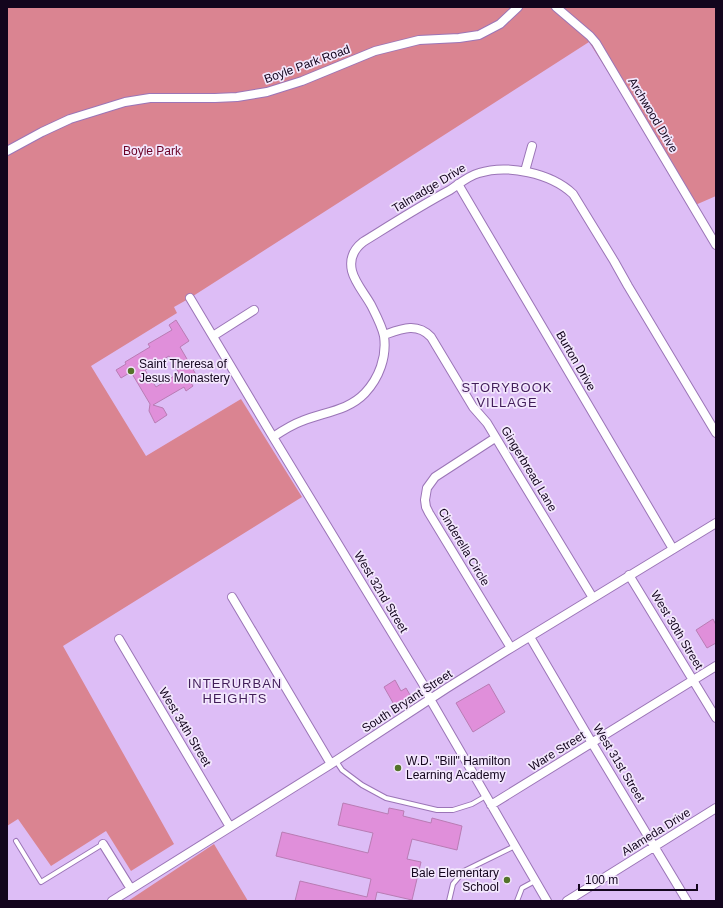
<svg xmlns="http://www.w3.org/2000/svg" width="723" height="908" viewBox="0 0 723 908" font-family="Arial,sans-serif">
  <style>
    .green { fill: #da8491 }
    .building { fill: #e08fda; stroke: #b97cb4; fill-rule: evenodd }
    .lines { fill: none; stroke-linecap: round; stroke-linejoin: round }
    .service-casing { stroke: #9b75b7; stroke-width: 6 }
    .minor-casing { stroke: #9b75b7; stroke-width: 10 }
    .service { stroke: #fff; stroke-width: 4 }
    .minor { stroke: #fff; stroke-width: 8 }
    .poi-dot { fill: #53732a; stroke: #f3e7fd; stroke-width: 1.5 }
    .labels { text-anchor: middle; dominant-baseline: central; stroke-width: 3.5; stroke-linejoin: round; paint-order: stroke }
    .street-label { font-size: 12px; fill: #13051d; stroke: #f3e7fd }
    .park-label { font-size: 12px; fill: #6a0227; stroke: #f3e7fd }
    .poi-label { font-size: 12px; fill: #13051d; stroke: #f3e7fd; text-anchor: start }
    .neighbourhood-label { font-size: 13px; letter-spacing: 1px; fill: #421e5a; stroke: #f3e7fd }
  </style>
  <rect width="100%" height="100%" fill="#ddbdf6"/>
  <!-- green -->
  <path class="green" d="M 7,7 L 716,7 L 716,196 L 693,206 L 589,42 L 190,298 L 174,307 L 177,313 L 91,366 L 146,456 L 241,399 L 302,497 L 63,646 L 174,844 L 131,871 L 106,831 L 51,866 L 18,819 L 7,826 Z
    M 214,844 L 248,901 L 128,901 Z"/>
  <!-- building -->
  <path class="building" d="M 176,320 L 189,341 L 180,347 L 198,378 L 191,383 L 193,386 L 186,391 L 184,387 L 153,405 L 163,408 L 167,415 L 155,423 L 149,411 L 150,404 L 131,372 L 121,378 L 116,370 L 126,364 L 125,362 L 150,347 L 148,344 L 172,330 L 169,325 ZM 169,356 L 179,373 L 156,387 L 145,370 Z
    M 713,619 L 716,625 L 716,643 L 707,648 L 696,630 Z
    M 395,680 L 401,691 L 406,688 L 413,700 L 407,703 L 406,702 L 396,708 L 384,687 Z
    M 489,684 L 505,712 L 473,732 L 456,703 Z
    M 343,803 L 388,814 L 389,808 L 404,811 L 403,816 L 431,823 L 432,818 L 462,826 L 457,850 L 412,839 L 407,859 L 421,862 L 412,900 L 377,892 L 375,901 L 295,901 L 300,881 L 367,897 L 371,879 L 276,856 L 282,832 L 368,853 L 373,833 L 338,825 Z"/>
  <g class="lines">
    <!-- service casing -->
    <g class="service-casing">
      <path id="service" d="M 336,761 L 342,770 L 362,785 L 386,798 L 437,810 L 453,810 L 472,804 L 486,796
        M 16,841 L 41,882 L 103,844
        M 449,901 L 453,884 L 464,871 L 515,846
        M 517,901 L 522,888 L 535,881"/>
    </g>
    <!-- minor casing -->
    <g class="minor-casing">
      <path id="minor" d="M 556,7 L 590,36 L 596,43 L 716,245
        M 7,151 L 42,132 L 70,119 L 125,102 L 150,98 L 215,98 L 237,97 L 267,92 L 302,81 L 375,51 L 419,40 L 459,38 L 479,35 L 500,24 L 518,7
        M 525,171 L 532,146
        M 458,184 L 673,549
        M 190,298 L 273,437 L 423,684 L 430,699 L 547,901
        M 384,335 C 401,329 417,322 431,337 L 473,407 L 487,423 L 511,463 L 593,598
        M 213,336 L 254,310
        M 273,437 C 282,431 291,425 302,421 C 324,412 348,411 365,393 C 379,378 387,357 384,336 C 382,326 376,315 371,305 C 365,294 355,283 352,271 C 349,258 354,249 363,242 C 392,224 420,206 450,190 C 459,184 468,176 479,173 C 507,164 551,173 573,194 L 614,261 L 628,286 L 716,433
        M 495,438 L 435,477 L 427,488 L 425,500 L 426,507 L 429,513 L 511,648
        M 629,575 L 716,718
        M 232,597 L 331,764
        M 530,637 L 592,743 L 687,901
        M 119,639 L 230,827
        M 491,805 L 716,666
        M 103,844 L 131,889
        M 112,901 L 331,764 L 447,688 L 511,648 L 716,523
        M 567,901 L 716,808"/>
    </g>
    <!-- service -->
    <use href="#service" class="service"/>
    <!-- minor -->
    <use href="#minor" class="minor"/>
  </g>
  <!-- markers -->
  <g class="poi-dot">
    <circle cx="131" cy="371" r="4"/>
    <circle cx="398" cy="768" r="4"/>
    <circle cx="507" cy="880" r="4"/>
  </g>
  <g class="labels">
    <!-- street labels -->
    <g class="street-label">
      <text transform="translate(307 64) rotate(-20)">Boyle Park Road</text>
      <text transform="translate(653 115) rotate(59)">Archwood Drive</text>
      <text transform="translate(429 188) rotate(-31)">Talmadge Drive</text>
      <text transform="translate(576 361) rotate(60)">Burton Drive</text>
      <text transform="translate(529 469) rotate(59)">Gingerbread Lane</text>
      <text transform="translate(464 547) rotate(59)">Cinderella Circle</text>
      <text transform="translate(381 592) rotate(59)">West 32nd Street</text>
      <text transform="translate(677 630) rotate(59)">West 30th Street</text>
      <text transform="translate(407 701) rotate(-33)">South Bryant Street</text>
      <text transform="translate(185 727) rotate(59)">West 34th Street</text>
      <text transform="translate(557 751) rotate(-32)">Ware Street</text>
      <text transform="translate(619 763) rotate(59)">West 31st Street</text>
      <text transform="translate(656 832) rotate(-32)">Alameda Drive</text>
    </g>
    <!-- park labels -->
    <g class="park-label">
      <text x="152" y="151">Boyle Park</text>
    </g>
    <!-- poi labels -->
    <g class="poi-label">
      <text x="139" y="364">Saint Theresa of<tspan x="139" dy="14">Jesus Monastery</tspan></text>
      <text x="406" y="761">W.D. "Bill" Hamilton<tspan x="406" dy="14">Learning Academy</tspan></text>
      <text x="499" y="873" text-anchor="end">Bale Elementary<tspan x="499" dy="14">School</tspan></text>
    </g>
    <!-- neighbourhood labels -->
    <g class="neighbourhood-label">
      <text x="507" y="387">STORYBOOK<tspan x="507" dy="15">VILLAGE</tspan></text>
      <text x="235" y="683">INTERURBAN<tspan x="235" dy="15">HEIGHTS</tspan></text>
    </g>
  </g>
  <!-- border -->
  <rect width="723" height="908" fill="none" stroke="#13051d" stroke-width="16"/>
  <!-- scale -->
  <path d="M579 884v6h118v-6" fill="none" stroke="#13051d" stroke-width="2"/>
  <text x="585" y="884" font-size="12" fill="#13051d" stroke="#f3e7fd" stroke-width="3" paint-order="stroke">100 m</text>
</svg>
